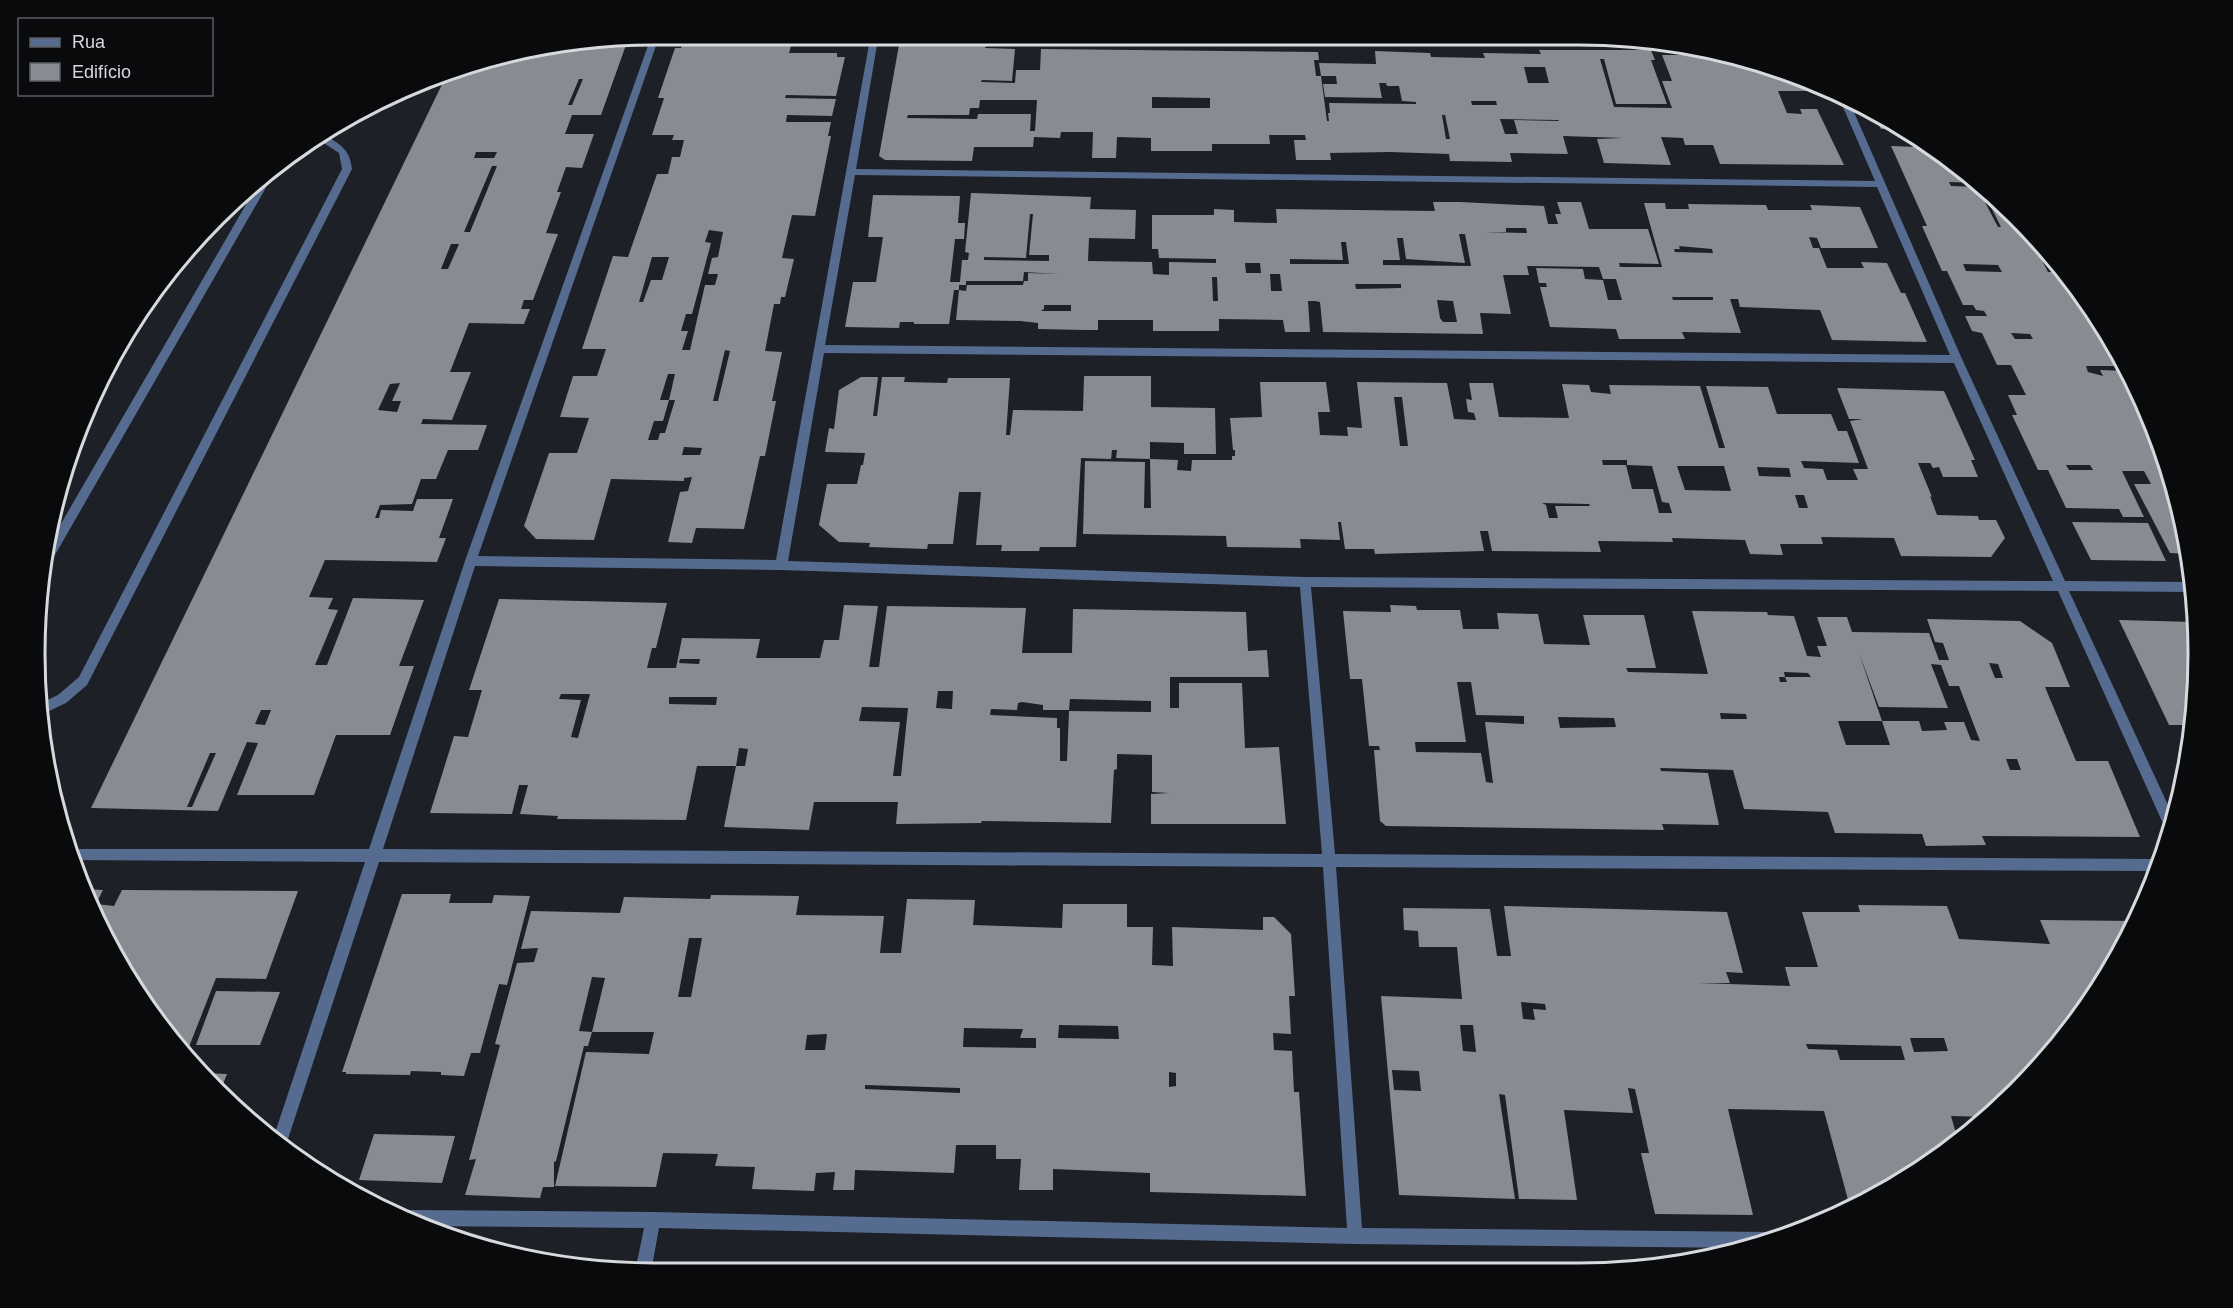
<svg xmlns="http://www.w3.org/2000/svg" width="2233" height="1308" viewBox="0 0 2233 1308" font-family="Helvetica,sans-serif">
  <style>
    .building { fill: #878b92; fill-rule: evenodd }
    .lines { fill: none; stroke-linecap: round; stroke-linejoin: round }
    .service { fill: #556c90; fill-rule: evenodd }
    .minor { fill: #556c90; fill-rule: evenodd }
    .tertiary { fill: #556c90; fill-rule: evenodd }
    .rim { fill: none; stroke: #d7d9dd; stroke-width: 3 }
  </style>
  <rect width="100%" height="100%" fill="#1d2026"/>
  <!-- building -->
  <path class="building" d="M 738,41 L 792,42 L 789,53 L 837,53 L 837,57 L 845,57 L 836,96 L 786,95 L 785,98 L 836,99 L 832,116 L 787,115 L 786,122 L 831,122 L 828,136 L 831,136 L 815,216 L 792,215 L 782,258 L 794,259 L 785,297 L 781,297 L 780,304 L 774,304 L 765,351 L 782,352 L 772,401 L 776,401 L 765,456 L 760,456 L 744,529 L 696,528 L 692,543 L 668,542 L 680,492 L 688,491 L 692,477 L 684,478 L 684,481 L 611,479 L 594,540 L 536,539 L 524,526 L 549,453 L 577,453 L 589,418 L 560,417 L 573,376 L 597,376 L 606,349 L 582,349 L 613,256 L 628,257 L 657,174 L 668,174 L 672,157 L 680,157 L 684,140 L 672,140 L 674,135 L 652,135 L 664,98 L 658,98 L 675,48 L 681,48 L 683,42 ZM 709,230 L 723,232 L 718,257 L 712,258 L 708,274 L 718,274 L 715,285 L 705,285 L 690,350 L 682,350 L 688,331 L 681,331 L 686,314 L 692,314 L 695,303 L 711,243 L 705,242 ZM 652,257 L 669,257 L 662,280 L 651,280 L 643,302 L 639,302 ZM 725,350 L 730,351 L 718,401 L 713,401 ZM 668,374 L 675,374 L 669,400 L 675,400 L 665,433 L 660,433 L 658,440 L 648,440 L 654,421 L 663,421 L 669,400 L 660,400 ZM 684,447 L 702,448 L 700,455 L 682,455 Z
    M 556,44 L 626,45 L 601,115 L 572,115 L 565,134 L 594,134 L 582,168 L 566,167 L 557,192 L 561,192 L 546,233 L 558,234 L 533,300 L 524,300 L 521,309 L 530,309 L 524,324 L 469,323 L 450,372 L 471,372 L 452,420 L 423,419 L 421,424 L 487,425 L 478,450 L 448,450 L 436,479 L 421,479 L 412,504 L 380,505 L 375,518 L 379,518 L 381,510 L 413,511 L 417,499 L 453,499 L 439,538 L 446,538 L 437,562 L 325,560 L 309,597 L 333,598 L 328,609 L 338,610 L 315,665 L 327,665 L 353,598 L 424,600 L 399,666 L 414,666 L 390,735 L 336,735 L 314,795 L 237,795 L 258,743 L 247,742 L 218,811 L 91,808 L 449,70 ZM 579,79 L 583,79 L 572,105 L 568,105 ZM 476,152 L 497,152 L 494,158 L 474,158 ZM 492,166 L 497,166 L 470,232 L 464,232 ZM 451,244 L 459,244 L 448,269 L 441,269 ZM 400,383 L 392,401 L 401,401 L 397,412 L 378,410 L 390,384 ZM 261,710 L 271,710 L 265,725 L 255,724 ZM 210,753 L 216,753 L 192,807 L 187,807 Z
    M 899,45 L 986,46 L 985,48 L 1015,49 L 1012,81 L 982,80 L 981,82 L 1015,83 L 1016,70 L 1040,70 L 1041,49 L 1318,52 L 1319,60 L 1314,60 L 1316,76 L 1321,76 L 1319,63 L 1376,64 L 1375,51 L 1430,53 L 1431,57 L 1485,58 L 1483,53 L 1541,54 L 1539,50 L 1651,50 L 1655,60 L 1651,60 L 1667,104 L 1616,104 L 1604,59 L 1600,59 L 1614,107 L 1672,108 L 1662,81 L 1672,81 L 1662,55 L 1718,55 L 1778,67 L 1804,80 L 1810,91 L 1778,91 L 1787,113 L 1802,114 L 1800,109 L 1817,109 L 1844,165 L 1720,164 L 1713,145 L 1685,145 L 1683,138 L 1661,137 L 1671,165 L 1604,163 L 1597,139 L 1623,138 L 1563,136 L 1568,154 L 1510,153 L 1512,162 L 1450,161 L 1449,154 L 1390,152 L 1330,153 L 1331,160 L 1296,160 L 1294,140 L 1306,140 L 1305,135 L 1269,135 L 1270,144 L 1212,144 L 1212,151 L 1151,151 L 1151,138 L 1117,137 L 1116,158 L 1092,158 L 1093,132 L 1061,132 L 1060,138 L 1034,137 L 1033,147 L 974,147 L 972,161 L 885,160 L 879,156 ZM 1524,67 L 1545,67 L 1549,83 L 1528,83 ZM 1321,76 L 1336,76 L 1337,84 L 1323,84 L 1325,97 L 1382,98 L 1379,83 L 1386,83 L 1387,86 L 1399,86 L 1402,101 L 1416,102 L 1416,104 L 1329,103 L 1330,113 L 1328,113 L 1329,121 L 1327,121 ZM 1152,97 L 1210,98 L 1210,108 L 1152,108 ZM 980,100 L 1037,100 L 1035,131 L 1030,131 L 1031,114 L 978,114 L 977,119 L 907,118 L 908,115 L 969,115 L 970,108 L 979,108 ZM 1471,101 L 1496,101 L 1497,105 L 1472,105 ZM 1442,115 L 1445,115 L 1450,139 L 1446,139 ZM 1500,119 L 1558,120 L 1559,121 L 1514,120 L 1518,134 L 1505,134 Z
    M 1874,115 L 1880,118 L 1901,128 L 1881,129 Z
    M 1909,132 L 1923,139 L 1977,183 L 1949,182 L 1951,186 L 1977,187 L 1998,227 L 2001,227 L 1980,185 L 2017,216 L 2024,228 L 2027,228 L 2043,247 L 2035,247 L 2048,272 L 2060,272 L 2062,277 L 2067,277 L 2094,310 L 2124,366 L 2086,366 L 2088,372 L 2103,376 L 2100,370 L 2127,371 L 2151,417 L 2187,533 L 2189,554 L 2170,553 L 2134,484 L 2151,484 L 2144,471 L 2122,471 L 2144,517 L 2123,517 L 2119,509 L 2066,508 L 2048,470 L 2038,470 L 2012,415 L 2017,415 L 2008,395 L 2026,395 L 2011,365 L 1997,365 L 1982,333 L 1972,331 L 1965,316 L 1987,316 L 1984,311 L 1976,310 L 1973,305 L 1963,305 L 1947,271 L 1942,271 L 1922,226 L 1927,226 L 1891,146 L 1916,147 ZM 1963,264 L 1998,265 L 2002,272 L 1966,271 ZM 2011,333 L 2030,334 L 2033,339 L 2015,339 ZM 2066,465 L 2090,465 L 2093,470 L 2069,470 Z
    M 971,193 L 1091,197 L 1090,209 L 1136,210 L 1135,239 L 1089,238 L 1088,261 L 1152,262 L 1153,274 L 1169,275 L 1169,262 L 1216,263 L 1216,259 L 1159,258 L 1158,249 L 1152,249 L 1152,215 L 1214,215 L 1214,209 L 1234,210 L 1234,222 L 1277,223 L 1276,209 L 1435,211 L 1433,202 L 1460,202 L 1544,206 L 1548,224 L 1558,224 L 1555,214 L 1561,214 L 1557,202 L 1581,202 L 1589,229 L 1648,229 L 1659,264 L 1619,263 L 1620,267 L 1662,267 L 1644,203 L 1665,203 L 1666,209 L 1689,209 L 1688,204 L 1766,205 L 1768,210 L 1812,210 L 1810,205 L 1860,207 L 1878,248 L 1821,248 L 1817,238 L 1809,237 L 1813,248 L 1819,248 L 1827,268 L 1864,268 L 1861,262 L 1887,263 L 1901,293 L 1905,293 L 1927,342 L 1832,340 L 1820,310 L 1740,307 L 1738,299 L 1730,299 L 1741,333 L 1682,332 L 1685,339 L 1619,339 L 1616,329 L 1550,327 L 1540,287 L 1547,287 L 1546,283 L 1539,283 L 1536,268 L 1583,269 L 1585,279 L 1603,280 L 1608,300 L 1622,300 L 1616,279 L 1603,279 L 1599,267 L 1527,266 L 1529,275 L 1503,275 L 1511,314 L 1480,313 L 1483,334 L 1323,332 L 1320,302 L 1315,301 L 1308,301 L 1310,332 L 1285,332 L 1283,320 L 1219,319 L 1219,331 L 1153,331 L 1153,320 L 1098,320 L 1098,330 L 1085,330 L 1038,329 L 1038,323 L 1020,321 L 956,320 L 959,290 L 966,291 L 967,285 L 1023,285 L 1024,281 L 1028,281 L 1028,273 L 1059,274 L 1024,272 L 1023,281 L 966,281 L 966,285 L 959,285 L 959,290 L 954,290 L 949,324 L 914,324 L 914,322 L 900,322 L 899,328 L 845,327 L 853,282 L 876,282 L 883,237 L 868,237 L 873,195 L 960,196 L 958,223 L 965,223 L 964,239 L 955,239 L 950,282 L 960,282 L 962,260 L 968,260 L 969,253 L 965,252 ZM 1030,214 L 1033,214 L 1029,255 L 1049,255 L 1049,261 L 984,260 L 984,257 L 1026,258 ZM 1506,228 L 1526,228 L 1527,233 L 1483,232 L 1506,232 ZM 1459,234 L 1465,234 L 1471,266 L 1383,265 L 1383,260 L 1400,260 L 1397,238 L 1403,238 L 1406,259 L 1465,263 ZM 1341,242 L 1346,242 L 1349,264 L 1290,264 L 1290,259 L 1343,260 ZM 1679,246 L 1712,249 L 1713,253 L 1675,252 L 1674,249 L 1680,249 ZM 1245,263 L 1260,263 L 1261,273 L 1246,273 ZM 1270,274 L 1280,274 L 1282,291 L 1271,291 ZM 1212,277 L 1217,277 L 1218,301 L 1213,301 ZM 1355,284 L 1401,284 L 1401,288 L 1356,289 ZM 1672,297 L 1713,297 L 1713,300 L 1673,300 ZM 1437,300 L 1453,301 L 1457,322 L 1443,322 L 1440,318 ZM 1044,305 L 1071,305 L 1071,311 L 1041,311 L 1044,309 Z
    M 1084,376 L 1151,376 L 1151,407 L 1215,408 L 1216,454 L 1184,454 L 1184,443 L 1150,442 L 1150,459 L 1116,458 L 1117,450 L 1112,450 L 1111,459 L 1081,458 L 1076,547 L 1040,547 L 1039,551 L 1001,551 L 1002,545 L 976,545 L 981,492 L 959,492 L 953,544 L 928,544 L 927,549 L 869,547 L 870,543 L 839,542 L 819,525 L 827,484 L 857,484 L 861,465 L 863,465 L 865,453 L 825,452 L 829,428 L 834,429 L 839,390 L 861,377 L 878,377 L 873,416 L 877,416 L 882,377 L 905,377 L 904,382 L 947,383 L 948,378 L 1010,378 L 1006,435 L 1010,435 L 1013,410 L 1083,411 Z
    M 1260,382 L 1326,382 L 1330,412 L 1318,412 L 1320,435 L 1348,436 L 1347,427 L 1362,428 L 1357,382 L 1447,383 L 1454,419 L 1476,420 L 1474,413 L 1468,412 L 1466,399 L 1472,400 L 1469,383 L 1493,383 L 1499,417 L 1569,418 L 1562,384 L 1589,385 L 1591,392 L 1611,394 L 1609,385 L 1700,386 L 1719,448 L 1725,448 L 1706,386 L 1768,387 L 1777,414 L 1831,414 L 1838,431 L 1847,431 L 1859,463 L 1801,461 L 1804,468 L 1823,469 L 1827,480 L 1858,480 L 1853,469 L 1868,469 L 1850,421 L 1863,419 L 1849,419 L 1837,388 L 1944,391 L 1975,460 L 1971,460 L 1978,477 L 1943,477 L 1939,467 L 1933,468 L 1930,463 L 1918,463 L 1932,497 L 1930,496 L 1937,515 L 1978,516 L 1979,520 L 1996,520 L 2005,538 L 1991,557 L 1901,556 L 1894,538 L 1821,537 L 1823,544 L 1780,544 L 1783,555 L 1750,554 L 1745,540 L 1672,538 L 1673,542 L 1598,541 L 1601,552 L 1492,551 L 1488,531 L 1480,531 L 1484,551 L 1375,554 L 1374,549 L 1345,549 L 1341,522 L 1338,522 L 1340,540 L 1300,539 L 1301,548 L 1227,547 L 1226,536 L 1083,534 L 1085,461 L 1145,462 L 1144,508 L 1151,508 L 1150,459 L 1178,460 L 1177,470 L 1191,471 L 1192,460 L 1232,460 L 1232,456 L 1235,456 L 1235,450 L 1233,450 L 1230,418 L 1262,417 ZM 1394,397 L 1402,397 L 1408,446 L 1400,446 ZM 1602,460 L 1627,460 L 1627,465 L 1652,466 L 1662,502 L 1669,503 L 1672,513 L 1659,513 L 1653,489 L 1632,489 L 1626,465 L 1603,465 ZM 1677,466 L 1724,466 L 1731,491 L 1685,490 ZM 1757,467 L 1789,468 L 1791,477 L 1759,476 ZM 1795,495 L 1804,495 L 1808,508 L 1799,508 ZM 1542,503 L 1589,504 L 1590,506 L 1555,506 L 1558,518 L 1549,518 L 1546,505 Z
    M 2072,522 L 2148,523 L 2166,561 L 2091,560 Z
    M 499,599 L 667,603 L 656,648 L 652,648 L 647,668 L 676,668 L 682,638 L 760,639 L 756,658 L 820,658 L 824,640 L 839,640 L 844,605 L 878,606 L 869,667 L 879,667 L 887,606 L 1026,608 L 1022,653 L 1072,653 L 1073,609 L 1246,612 L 1248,651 L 1267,650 L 1269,677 L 1170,677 L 1170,708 L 1179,708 L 1179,683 L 1242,683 L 1245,748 L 1279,747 L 1286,824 L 1151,824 L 1151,794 L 1169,793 L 1152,792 L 1152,755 L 1117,754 L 1117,769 L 1114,770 L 1111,823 L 982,821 L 981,823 L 896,824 L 898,802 L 814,802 L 809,830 L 724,827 L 736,766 L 697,766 L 686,820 L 557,819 L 558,816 L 520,814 L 528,785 L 519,785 L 512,814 L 430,813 L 454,736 L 468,737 L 482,690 L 469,690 ZM 680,659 L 700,659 L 699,664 L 679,663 ZM 938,691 L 953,691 L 952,709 L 936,708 ZM 561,694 L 590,694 L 578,738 L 571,737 L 581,700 L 559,699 ZM 669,697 L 717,697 L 716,705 L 669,704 ZM 1070,699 L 1151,701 L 1151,712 L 1069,711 L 1067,761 L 1060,761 L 1060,728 L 1057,728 L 1057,718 L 990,715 L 991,709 L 1017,710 L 1018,703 L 1022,702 L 1043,705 L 1043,710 L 1069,710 ZM 862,707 L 908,708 L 901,776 L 893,776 L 900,722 L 859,721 ZM 739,748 L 748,749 L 745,766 L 736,766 Z
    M 1390,605 L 1416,606 L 1417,610 L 1460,610 L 1463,629 L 1499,629 L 1497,613 L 1538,614 L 1544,644 L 1590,645 L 1583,615 L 1644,615 L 1656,668 L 1626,668 L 1628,672 L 1708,674 L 1692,611 L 1767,612 L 1768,615 L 1794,616 L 1807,656 L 1821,657 L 1817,646 L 1827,646 L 1817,617 L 1847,617 L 1852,632 L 1854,632 L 1929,633 L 1939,660 L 1949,660 L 1943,643 L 1935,642 L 1927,619 L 2020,621 L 2052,643 L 2070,687 L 2045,687 L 2076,761 L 2108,761 L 2140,837 L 1982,836 L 1986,845 L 1926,846 L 1922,834 L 1835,833 L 1828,812 L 1744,809 L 1733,770 L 1660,768 L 1661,771 L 1708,773 L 1719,825 L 1662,824 L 1664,830 L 1386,826 L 1380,821 L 1374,750 L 1380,750 L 1379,746 L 1369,746 L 1362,679 L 1350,679 L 1343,611 L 1391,612 ZM 1859,653 L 1879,707 L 1948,708 L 1931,664 L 1941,665 L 1949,686 L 1959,686 L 1980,741 L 1971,740 L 1964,722 L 1944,722 L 1947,730 L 1922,731 L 1919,721 L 1882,721 L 1890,745 L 1846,745 L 1838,721 L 1882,721 ZM 1989,663 L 1998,664 L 2003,678 L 1995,678 ZM 1784,672 L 1808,673 L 1811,677 L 1785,677 L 1787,682 L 1780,682 L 1779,677 L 1785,677 ZM 1457,682 L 1471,682 L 1476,715 L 1524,716 L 1524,724 L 1485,722 L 1493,783 L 1486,782 L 1481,753 L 1416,752 L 1415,742 L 1466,742 ZM 1720,713 L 1746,714 L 1747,719 L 1721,719 ZM 1558,717 L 1614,718 L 1616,727 L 1560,728 ZM 2006,759 L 2017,759 L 2021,770 L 2010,770 Z
    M 2119,620 L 2195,622 L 2198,654 L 2191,725 L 2169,725 Z
    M 84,889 L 103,890 L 96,904 L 114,906 L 122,890 L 298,891 L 266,979 L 216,978 L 185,1057 L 162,1031 L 117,963 Z
    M 402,894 L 451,894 L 449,903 L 492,903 L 494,895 L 530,896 L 507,985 L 499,984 L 480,1053 L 471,1053 L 464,1076 L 441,1075 L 441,1072 L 411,1071 L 410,1075 L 346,1074 L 346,1072 L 342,1072 Z
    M 711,895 L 799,896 L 796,915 L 884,916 L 880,953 L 901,953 L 907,899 L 975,900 L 973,925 L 1062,928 L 1063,904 L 1127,904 L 1127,927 L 1153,927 L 1152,965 L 1173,966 L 1172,927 L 1263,930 L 1263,917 L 1274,917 L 1291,934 L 1295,996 L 1289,996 L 1291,1034 L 1273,1033 L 1274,1050 L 1292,1051 L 1294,1092 L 1299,1092 L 1306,1196 L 1150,1192 L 1150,1173 L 1053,1169 L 1053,1190 L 1019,1190 L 1021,1159 L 996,1159 L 996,1145 L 956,1145 L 954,1173 L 855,1170 L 854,1190 L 833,1190 L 835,1172 L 816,1173 L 814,1191 L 752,1189 L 755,1167 L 715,1166 L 718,1154 L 663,1153 L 656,1187 L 555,1186 L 586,1052 L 649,1054 L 654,1032 L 592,1032 L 605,978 L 592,977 L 579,1031 L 592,1032 L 588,1046 L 584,1046 L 556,1161 L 554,1162 L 554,1187 L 543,1187 L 540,1198 L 465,1195 L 476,1159 L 469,1160 L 500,1045 L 495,1044 L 517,963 L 534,962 L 538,948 L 521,949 L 531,911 L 620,913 L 624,897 L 710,899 ZM 689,938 L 702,938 L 691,997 L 678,997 ZM 1059,1025 L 1118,1026 L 1119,1039 L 1058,1038 ZM 964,1028 L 1023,1029 L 1020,1038 L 1036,1038 L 1036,1048 L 963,1047 ZM 827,1034 L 825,1050 L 805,1050 L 807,1035 ZM 1169,1072 L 1176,1073 L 1176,1086 L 1169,1087 ZM 865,1085 L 960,1088 L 960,1093 L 865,1089 Z
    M 1858,905 L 1947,906 L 1959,939 L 2050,944 L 2040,920 L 2135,921 L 2094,998 L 1990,1117 L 1951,1116 L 1955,1130 L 1972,1131 L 1888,1191 L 1850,1207 L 1824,1111 L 1728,1109 L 1753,1215 L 1655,1214 L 1641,1153 L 1649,1153 L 1635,1089 L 1628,1088 L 1633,1113 L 1564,1110 L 1577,1200 L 1519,1199 L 1505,1095 L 1499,1094 L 1515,1199 L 1399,1195 L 1381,996 L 1462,999 L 1457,947 L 1419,947 L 1418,931 L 1404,930 L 1403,908 L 1490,909 L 1497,956 L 1511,956 L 1504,906 L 1727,912 L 1743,973 L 1726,972 L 1730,983 L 1699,983 L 1790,986 L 1785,967 L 1818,967 L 1802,912 L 1860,912 ZM 1521,1002 L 1545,1004 L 1546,1010 L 1533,1009 L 1535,1020 L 1523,1019 ZM 1460,1025 L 1473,1025 L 1476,1052 L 1463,1051 ZM 1910,1038 L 1944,1038 L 1948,1051 L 1914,1052 ZM 1806,1044 L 1901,1046 L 1905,1060 L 1840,1060 L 1837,1050 L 1808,1049 ZM 1392,1070 L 1419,1071 L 1421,1091 L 1394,1090 Z
    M 216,991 L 280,992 L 260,1045 L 196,1045 Z
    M 200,1073 L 227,1074 L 219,1094 L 216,1092 Z
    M 374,1134 L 455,1136 L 442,1183 L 359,1180 Z"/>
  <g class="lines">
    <!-- service -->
    <path class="service" d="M 322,134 C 339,143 350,149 352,169 L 87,685 L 66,703 L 41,715 L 39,704 L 58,695 L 79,677 L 342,169 L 339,153 L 316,138 Z"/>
    <!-- minor -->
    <path class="minor" d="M 870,39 L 878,39 L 856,169 L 1875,181 L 1840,100 L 1841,98 L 1850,103 L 1962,359 L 2065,581 L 2191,582 L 2192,592 L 2069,591 L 2174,818 L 2169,831 L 2166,830 L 2058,591 L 1311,587 L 1335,854 L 2159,859 L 2161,859 L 2157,871 L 1336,867 L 1362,1228 L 1770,1232 L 1775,1235 L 1776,1237 L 1751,1248 L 1355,1244 L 659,1228 L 651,1272 L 635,1272 L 644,1228 L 425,1226 L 403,1215 L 410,1210 L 653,1212 L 1347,1228 L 1323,867 L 379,862 L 285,1148 L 273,1139 L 365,862 L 71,860 L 66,849 L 369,849 L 465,561 L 650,40 L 658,40 L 478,556 L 776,560 ZM 855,175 L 1877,187 L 1950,355 L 825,345 ZM 824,353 L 1954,363 L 2053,581 L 1305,577 L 788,561 ZM 475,566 L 781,570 L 1300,587 L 1322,854 L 383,849 Z"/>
    <!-- tertiary -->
    <path class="tertiary" d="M 277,163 L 279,165 L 44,574 L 40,576 L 44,553 L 262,177 Z"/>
  </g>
  <!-- crop -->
  <path d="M0 0H2233V1308H0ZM654 45H1579A609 609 0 0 1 2188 654V654A609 609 0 0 1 1579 1263H654A609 609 0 0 1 45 654V654A609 609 0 0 1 654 45Z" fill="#090a0c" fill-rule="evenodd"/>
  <path class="rim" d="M654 45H1579A609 609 0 0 1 2188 654V654A609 609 0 0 1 1579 1263H654A609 609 0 0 1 45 654V654A609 609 0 0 1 654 45Z"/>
  <!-- legend -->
  <rect x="18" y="18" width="195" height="78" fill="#090a0c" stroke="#5b5d60" stroke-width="1.5"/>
  <rect x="30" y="38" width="30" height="9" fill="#556c90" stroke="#5b5d60" stroke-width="1.5"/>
  <text x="72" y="48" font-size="18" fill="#d7d9dd">Rua</text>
  <rect x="30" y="63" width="30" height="18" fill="#878b92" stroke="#5b5d60" stroke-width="1.5"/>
  <text x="72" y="78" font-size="18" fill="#d7d9dd">Edifício</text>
</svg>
